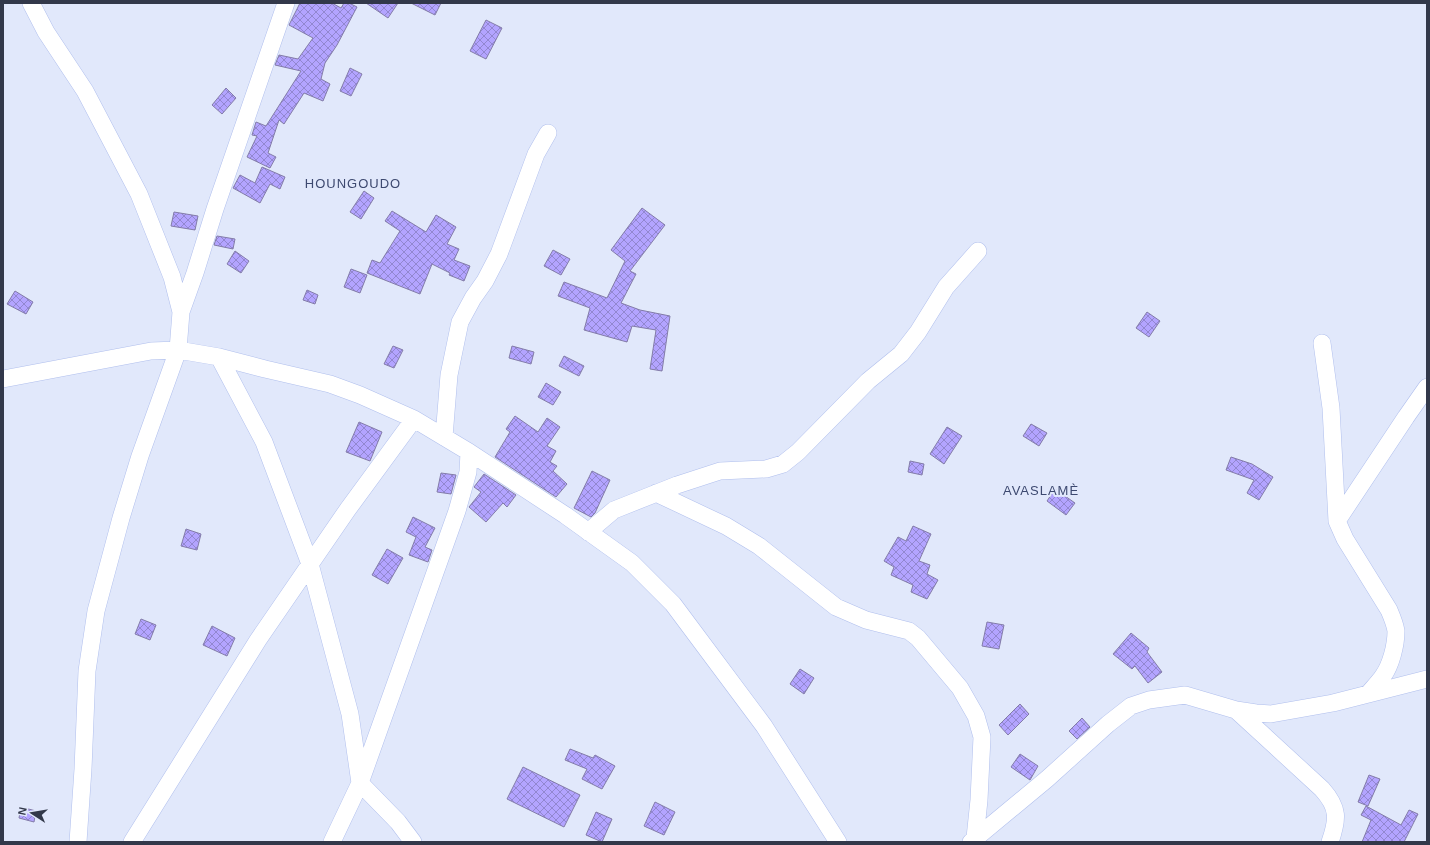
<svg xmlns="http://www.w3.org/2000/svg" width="1430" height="845" viewBox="0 0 1430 845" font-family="Arial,sans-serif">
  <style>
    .building { fill: url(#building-cross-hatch); stroke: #837ca9 }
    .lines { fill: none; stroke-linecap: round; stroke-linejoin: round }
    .minor-casing { stroke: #b0bfed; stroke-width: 18 }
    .minor { stroke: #fff; stroke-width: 17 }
    .labels { text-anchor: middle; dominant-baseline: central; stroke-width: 4; stroke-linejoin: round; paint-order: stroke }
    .quarter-label { font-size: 13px; letter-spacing: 1px; fill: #3d4970; stroke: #e1e8fb }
  </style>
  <defs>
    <pattern id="building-cross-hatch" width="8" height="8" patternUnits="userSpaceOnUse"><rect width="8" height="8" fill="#b3a4ff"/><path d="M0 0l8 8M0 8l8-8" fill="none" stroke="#9287d0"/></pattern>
  </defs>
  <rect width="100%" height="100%" fill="#e1e8fb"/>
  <!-- building -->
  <path class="building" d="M 300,3 L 332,3 L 341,8 L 344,3 L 349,3 L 357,7 L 337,45 L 325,63 L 321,79 L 330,84 L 323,101 L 304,93 L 284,124 L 279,120 L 268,153 L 276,157 L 270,168 L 247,157 L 257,136 L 252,135 L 256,122 L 266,126 L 301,71 L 275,65 L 279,55 L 298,59 L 313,38 L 289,25 Z
    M 366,3 L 398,3 L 388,18 Z
    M 411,3 L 441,3 L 435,15 Z
    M 486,20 L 502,28 L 486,59 L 470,51 Z
    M 350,68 L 362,74 L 351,96 L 340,91 Z
    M 226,88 L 236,98 L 222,114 L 212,105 Z
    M 262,167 L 285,177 L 280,189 L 270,184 L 260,203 L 233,188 L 240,175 L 255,183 Z
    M 364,191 L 374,198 L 361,219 L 350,212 Z
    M 642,208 L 665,225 L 630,271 L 636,274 L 621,303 L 640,310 L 670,316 L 662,371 L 650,369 L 656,330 L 632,326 L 627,342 L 584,330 L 590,308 L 558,296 L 564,282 L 607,298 L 625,261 L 611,250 Z
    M 392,211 L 426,232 L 436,215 L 456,227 L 447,244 L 459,249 L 454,260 L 470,266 L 464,281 L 449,275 L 450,273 L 432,264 L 420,294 L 367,273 L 372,260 L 380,263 L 400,231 L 385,221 Z
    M 174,212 L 198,216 L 195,230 L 171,226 Z
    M 217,236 L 235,239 L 233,249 L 214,245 Z
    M 553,250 L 570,259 L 561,275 L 544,266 Z
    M 235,251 L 249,261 L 241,273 L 227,264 Z
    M 351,269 L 367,275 L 360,293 L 344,287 Z
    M 307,290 L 318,295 L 315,304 L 303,300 Z
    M 15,291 L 33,302 L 26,314 L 7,304 Z
    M 1147,312 L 1160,321 L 1149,337 L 1136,328 Z
    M 393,346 L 403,350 L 394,368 L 384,364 Z
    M 512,346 L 534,352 L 531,364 L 509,358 Z
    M 564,356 L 584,366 L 579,376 L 559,366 Z
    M 546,383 L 561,392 L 553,405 L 538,397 Z
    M 515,416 L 538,432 L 547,418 L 560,427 L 547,446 L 556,451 L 550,462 L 557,466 L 553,471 L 567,484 L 556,497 L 495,457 L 510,432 L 506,429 Z
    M 359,422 L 382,432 L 370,461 L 346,452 Z
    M 1031,424 L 1047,433 L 1039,446 L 1023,436 Z
    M 947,427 L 962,436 L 944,464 L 930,454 Z
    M 1231,457 L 1252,464 L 1273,477 L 1259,500 L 1247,493 L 1254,480 L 1226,470 Z
    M 910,461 L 924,464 L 922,475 L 908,472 Z
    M 592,471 L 610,480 L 595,513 L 591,517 L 574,508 Z
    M 441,473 L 456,475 L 451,494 L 437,492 Z
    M 484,474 L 516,495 L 507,507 L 503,503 L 486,522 L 469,507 L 481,492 L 474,487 Z
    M 1055,489 L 1075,503 L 1066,515 L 1047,501 Z
    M 413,517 L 435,528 L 425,547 L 432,550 L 428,562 L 409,555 L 416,537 L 406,532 Z
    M 913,526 L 931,534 L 919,561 L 930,565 L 927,574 L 938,580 L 927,599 L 911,592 L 913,585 L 891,575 L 894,567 L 884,561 L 898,537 L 906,541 Z
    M 186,529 L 201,534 L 197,550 L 181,546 Z
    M 387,549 L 403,558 L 388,584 L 372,575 Z
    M 141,619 L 156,625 L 150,640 L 135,634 Z
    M 987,622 L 1004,625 L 999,649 L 982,646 Z
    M 212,626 L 235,638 L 227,656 L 203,645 Z
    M 1131,633 L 1149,648 L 1147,652 L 1162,672 L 1148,683 L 1135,666 L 1132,669 L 1113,654 Z
    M 800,669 L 814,678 L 804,694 L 790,684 Z
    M 1020,704 L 1029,714 L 1008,735 L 999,725 Z
    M 1082,718 L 1090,727 L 1077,739 L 1069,731 Z
    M 570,749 L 593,758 L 595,755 L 615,766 L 602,789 L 582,779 L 587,769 L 565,760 Z
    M 1020,754 L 1038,766 L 1030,780 L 1011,767 Z
    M 523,767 L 580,795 L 564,827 L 507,799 Z
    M 1369,775 L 1380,779 L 1368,806 L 1358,802 Z
    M 655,802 L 675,812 L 664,835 L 644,826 Z
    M 1366,806 L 1401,825 L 1409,810 L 1418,814 L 1404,842 L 1362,842 L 1371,820 L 1361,815 Z
    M 21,807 L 36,811 L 34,822 L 19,818 Z
    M 596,812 L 612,819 L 602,842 L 586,835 Z"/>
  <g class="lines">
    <!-- minor casing -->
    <g class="minor-casing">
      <path id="minor" d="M 31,3 L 46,32 L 85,91 L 139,194 L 172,277 L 181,312
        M 1322,343 L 1331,408 L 1337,521 L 1345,539 L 1389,610 C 1392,617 1395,624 1396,631 C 1396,645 1391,665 1383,676 C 1379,682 1373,688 1369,693
        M 219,357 L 264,442 L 310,564 L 350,714 L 360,783 L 398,822 L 413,842
        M 3,379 L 151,351 L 178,350 L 219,357 L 265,369 L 330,384 L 360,395 L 414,419 L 469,452 L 565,515 L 632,563 L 673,604 L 764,726 L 838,842
        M 444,437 L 449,375 L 460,322 L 473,298 L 485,281 L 499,254 L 536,154 L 548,133
        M 656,493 L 726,526 L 759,546 L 836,607 L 866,620 L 909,631 L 918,638 L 960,688 L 976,716 L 982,737 L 979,800 L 975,838
        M 1337,521 L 1406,417 L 1427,387
        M 588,532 L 614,510 L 677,485 L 720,471 L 766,469 L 783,464 L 798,452 L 868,381 L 901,354 L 918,332 L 946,287 L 978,251
        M 1236,710 L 1322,789 C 1339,808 1338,819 1330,842
        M 78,842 L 83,769 L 87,671 L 96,611 L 121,518 L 140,456 L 178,350 L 181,312 L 195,273 L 215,209 L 286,3
        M 132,842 L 258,640 L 348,509 L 414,419
        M 332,842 L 360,783 L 457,511 L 468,472 L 469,452
        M 971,842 L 1047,779 L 1108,724 L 1131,706 L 1149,700 L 1185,695 L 1236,710 L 1256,713 L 1271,714 L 1333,703 L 1427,679"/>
    </g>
    <!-- minor -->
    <use href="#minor" class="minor"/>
  </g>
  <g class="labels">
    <!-- quarter labels -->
    <g class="quarter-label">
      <text x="353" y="183">HOUNGOUDO</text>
      <text x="1041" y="490">AVASLAMÈ</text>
    </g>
  </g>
  <!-- border -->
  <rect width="1430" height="845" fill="none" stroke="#32384a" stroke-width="8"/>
  <!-- north arrow -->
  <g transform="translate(32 813) rotate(282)" stroke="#e1e8fb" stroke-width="3" paint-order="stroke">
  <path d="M0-3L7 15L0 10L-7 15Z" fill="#32384a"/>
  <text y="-6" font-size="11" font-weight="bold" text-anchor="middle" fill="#32384a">N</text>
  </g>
</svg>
